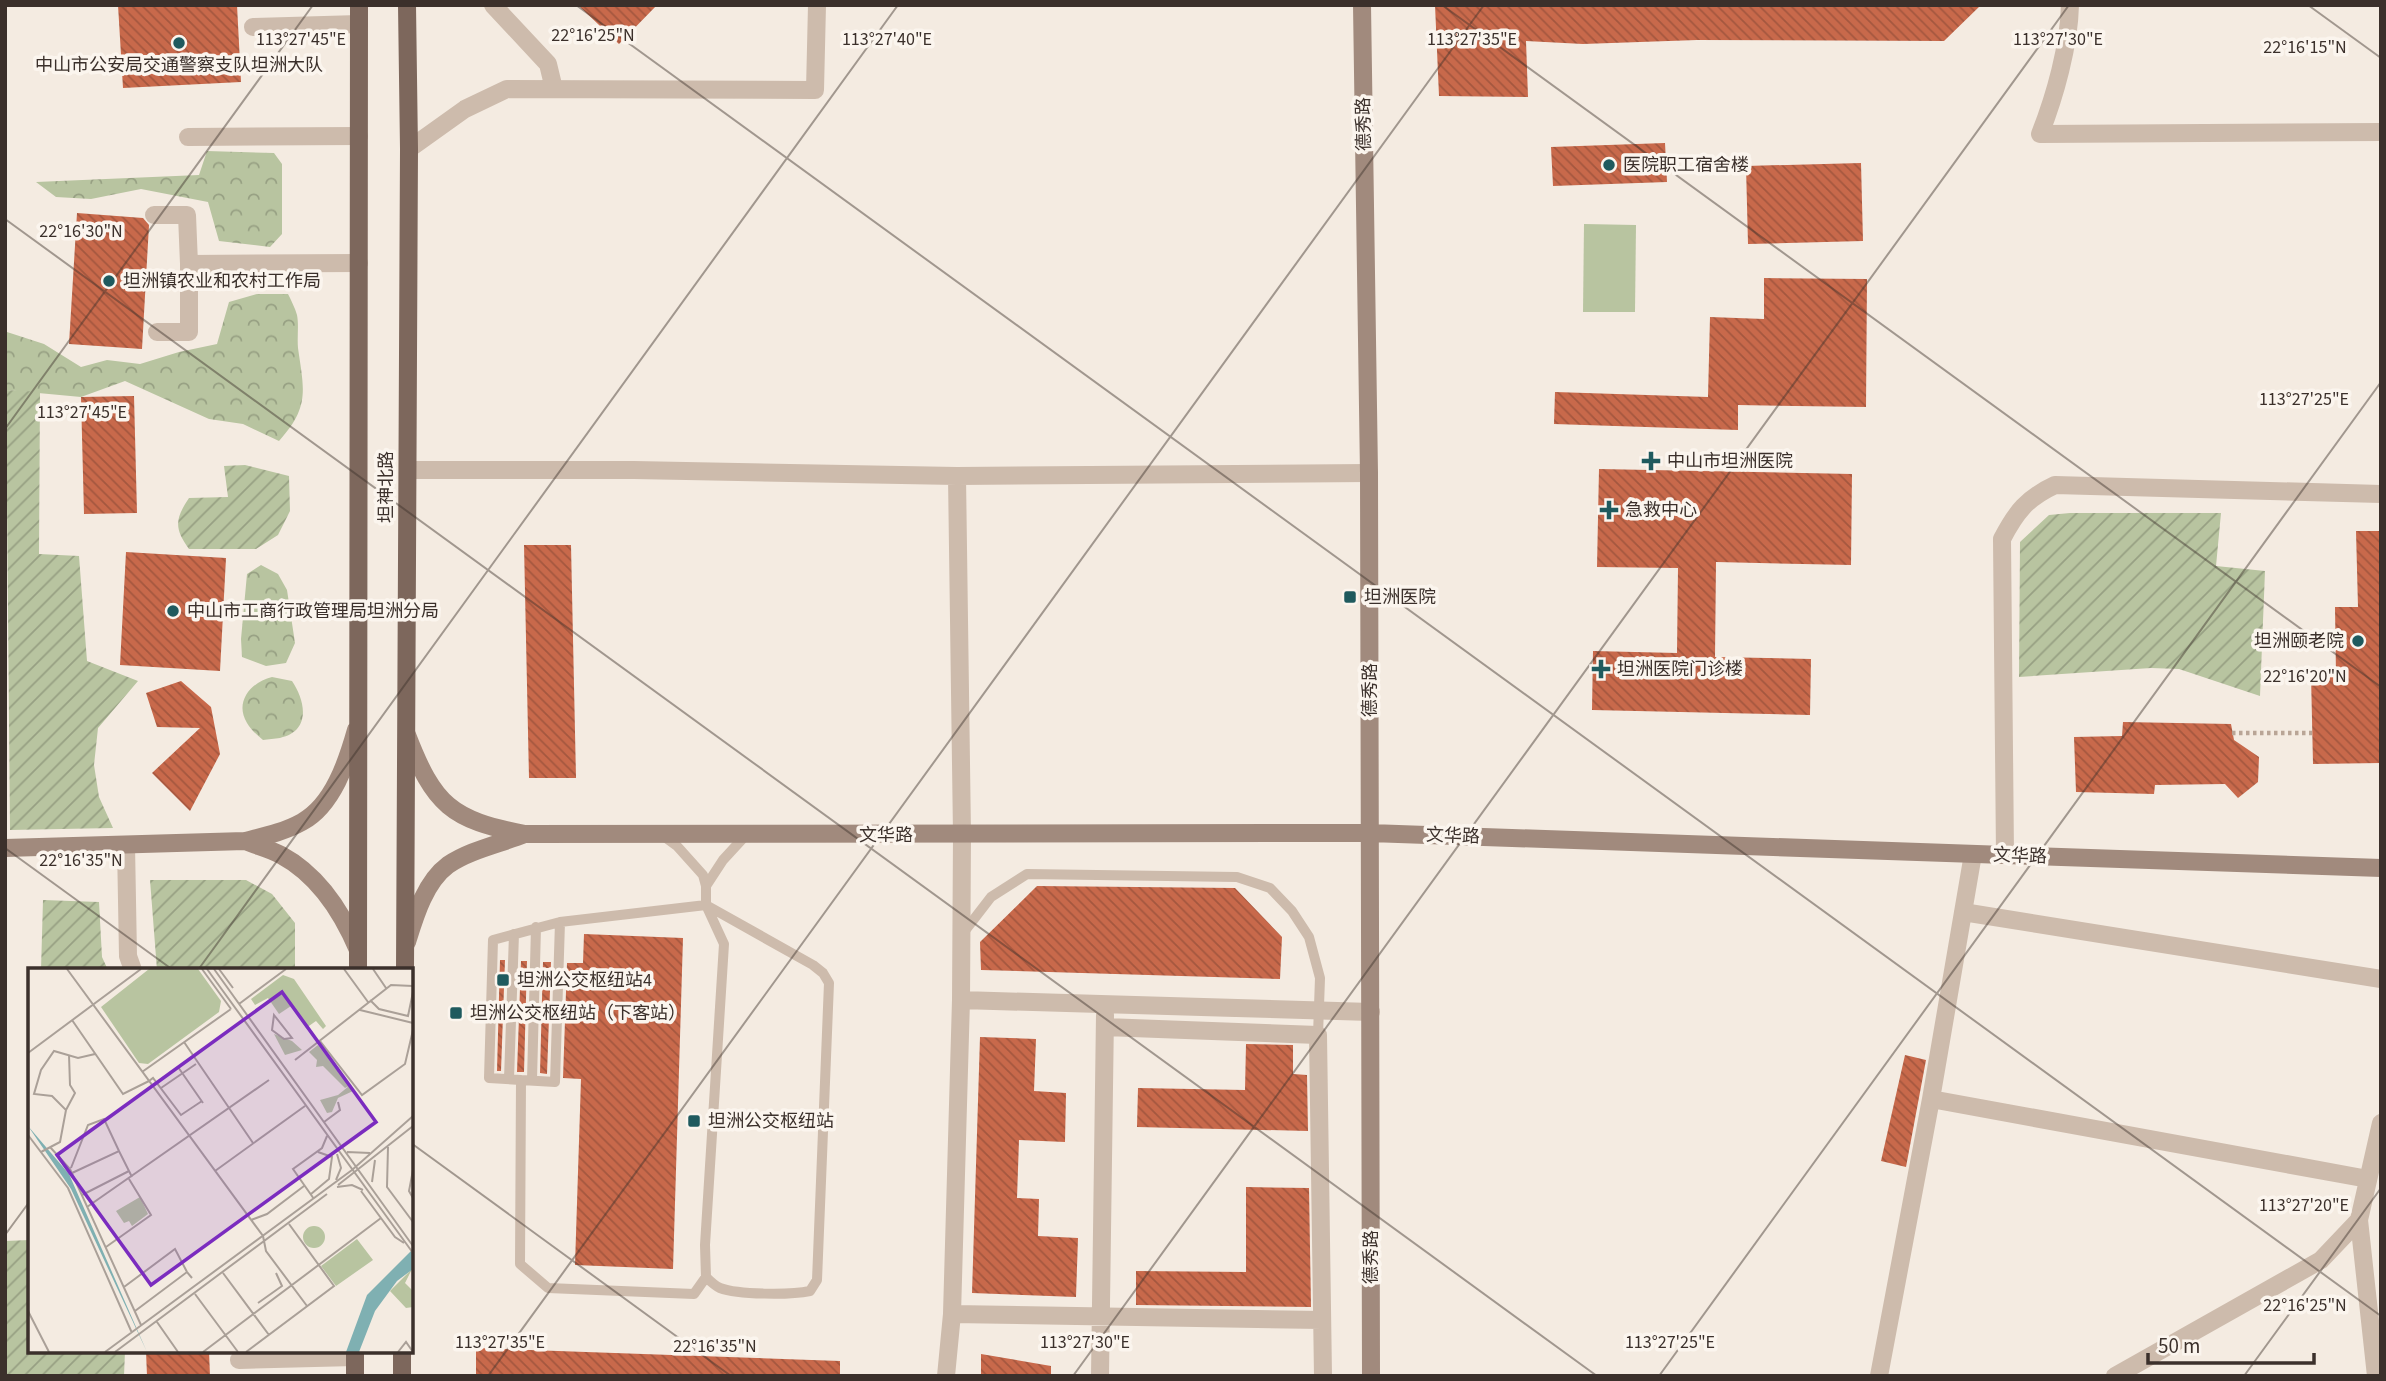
<svg xmlns="http://www.w3.org/2000/svg" width="2386" height="1381" viewBox="0 0 2386 1381" font-family="'Source Sans 3','Noto Sans SC',sans-serif">
  <style>
    .forest { fill: url(#forest-crowns) }
    .park { fill: #b8c4a0 }
    .garden { fill: url(#garden-furrows) }
    .building { fill: url(#building-back-hatch) }
    .lines { fill: none; stroke-linecap: round; stroke-linejoin: round }
    .path { stroke: #b9a596; stroke-width: 4.5; stroke-dasharray: 3.5 3.5; stroke-linecap: butt }
    .lane { stroke: #cdbbac; stroke-width: 10 }
    .street { stroke: #cdbbac; stroke-width: 18 }
    .secondary { stroke: #a18a7d; stroke-width: 18 }
    .primary { stroke: #7d675c; stroke-width: 18 }
    .ticks { fill: none; stroke: #3b302b; stroke-width: 2; stroke-opacity: 0.45 }
    .poi-dot { fill: #1f5a5e; stroke: #fbf5ee; stroke-width: 2.5 }
    .labels { text-anchor: middle; dominant-baseline: central; stroke-width: 7; stroke-linejoin: round; paint-order: stroke }
    .poi-label { font-size: 18px; fill: #3b302b; stroke: #fbf5ee; text-anchor: start }
    .street-label { font-size: 18px; fill: #3b302b; stroke: #fbf5ee }
    .inset-road { fill: none; stroke: #aaa098; stroke-width: 2 }
    .view { fill: #7b2cbf; fill-opacity: 0.15; stroke: #7b2cbf; stroke-width: 3.5 }
    .inset-edge { fill: none; stroke: #3b302b; stroke-width: 3.5 }
    .ticks-label { font-size: 18px; text-anchor: middle; fill: #3b302b; stroke: #fbf5ee; stroke-width: 7; stroke-linejoin: round; paint-order: stroke }
  </style>
  <defs>
    <pattern id="forest-crowns" width="20" height="18" patternUnits="userSpaceOnUse" patternTransform="scale(1.75)"><rect width="20" height="18" fill="#b8c4a0"/><path d="M2 6a3 3 0 1 1 6 0M12 15a3 3 0 1 1 6 0" fill="none" stroke="#97a083"/></pattern>
    <pattern id="garden-furrows" width="10" height="10" patternUnits="userSpaceOnUse" patternTransform="scale(1.75)"><rect width="10" height="10" fill="#b8c4a0"/><path d="M-1 1l2-2M0 10L10 0M9 11l2-2" fill="none" stroke="#97a083"/></pattern>
    <pattern id="building-back-hatch" width="6" height="6" patternUnits="userSpaceOnUse" patternTransform="scale(1.75)"><rect width="6" height="6" fill="#c8694b"/><path d="M-1 5l2 2M0 0l6 6M5-1l2 2" fill="none" stroke="#a4573f"/></pattern>
  </defs>
  <rect width="100%" height="100%" fill="#f4ebe1"/>
  <!-- forest -->
  <path class="forest" d="M 207,151 L 274,153 L 282,164 L 282,234 L 270,247 L 219,241 L 208,202 L 141,189 L 91,199 L 56,197 L 36,182 L 199,175 Z
    M 257,294 L 288,294 C 291,300 295,308 297,315 C 299,325 297,337 298,348 C 304,390 310,407 279,441 L 243,424 L 209,419 L 125,381 L 81,397 L 6,390 L 7,332 L 44,344 L 81,367 L 107,360 L 140,364 L 179,352 L 217,344 L 229,302 Z
    M 261,565 L 278,574 L 287,590 L 295,643 L 286,663 L 266,666 L 242,657 L 241,639 L 247,574 Z
    M 272,677 L 292,681 C 305,700 312,731 280,738 C 275,739 268,739 263,740 C 257,735 251,730 247,723 C 234,702 251,682 272,677 Z"/>
  <!-- park -->
  <path class="park" d="M 1584,224 L 1636,225 L 1635,312 L 1583,312 Z"/>
  <!-- garden -->
  <path class="garden" d="M 6,390 L 40,392 L 39,554 L 79,556 L 87,661 L 138,681 L 98,728 L 94,765 L 99,797 L 113,828 L 10,830 Z
    M 245,465 L 289,476 L 290,511 L 278,535 L 256,549 L 189,549 C 174,528 175,519 189,498 L 228,497 L 224,466 Z
    M 2070,513 L 2221,513 L 2216,566 L 2265,571 L 2260,696 L 2179,669 L 2151,668 L 2019,677 L 2020,542 L 2049,515 Z
    M 150,880 L 246,880 L 272,894 L 295,923 L 295,970 L 157,970 Z
    M 43,900 L 99,902 L 102,957 L 108,970 L 41,970 Z
    M 30,1240 L 30,1351 L 125,1351 L 124,1376 L 5,1376 L 5,1241 Z"/>
  <!-- building -->
  <path class="building" d="M 118,5 L 237,5 L 241,82 L 123,88 Z
    M 578,5 L 657,5 L 619,44 Z
    M 1435,5 L 1981,5 L 1944,41 L 1697,40 L 1583,44 L 1526,41 L 1528,97 L 1439,96 Z
    M 1665,143 L 1667,182 L 1553,186 L 1551,147 Z
    M 1861,163 L 1863,241 L 1748,244 L 1746,166 Z
    M 77,213 L 143,218 L 149,225 L 142,349 L 69,344 Z
    M 1764,278 L 1867,279 L 1866,407 L 1738,405 L 1738,430 L 1554,424 L 1555,392 L 1708,397 L 1710,317 L 1764,319 Z
    M 134,396 L 137,513 L 84,514 L 81,397 Z
    M 1599,469 L 1852,474 L 1851,565 L 1716,562 L 1715,657 L 1811,659 L 1810,715 L 1592,710 L 1593,651 L 1677,653 L 1678,568 L 1597,567 Z
    M 2356,531 L 2381,531 L 2381,763 L 2313,764 L 2311,675 L 2336,675 L 2335,607 L 2358,607 Z
    M 524,545 L 571,545 L 576,778 L 529,778 Z
    M 126,552 L 226,558 L 220,671 L 120,665 Z
    M 181,681 L 211,707 L 220,754 L 190,811 L 152,773 L 200,728 L 157,727 L 146,693 Z
    M 2123,722 L 2231,724 L 2234,740 L 2259,757 L 2258,782 L 2238,798 L 2225,784 L 2155,785 L 2154,794 L 2076,792 L 2074,737 L 2122,736 Z
    M 1037,886 L 1235,888 L 1282,937 L 1280,979 L 981,970 L 980,942 Z
    M 584,934 L 683,938 L 673,1269 L 575,1265 L 581,1079 L 563,1078 L 567,963 L 583,963 Z
    M 500,960 L 505,960 L 501,1071 L 497,1071 Z
    M 521,961 L 527,961 L 524,1072 L 517,1072 Z
    M 543,962 L 551,962 L 547,1074 L 540,1073 Z
    M 980,1037 L 1036,1039 L 1034,1091 L 1066,1093 L 1065,1142 L 1019,1140 L 1017,1198 L 1039,1199 L 1038,1236 L 1078,1238 L 1076,1297 L 972,1293 Z
    M 1246,1044 L 1293,1045 L 1293,1074 L 1307,1075 L 1308,1131 L 1137,1127 L 1138,1088 L 1245,1090 Z
    M 1905,1055 L 1926,1060 L 1906,1167 L 1881,1161 Z
    M 1246,1187 L 1309,1188 L 1311,1307 L 1136,1305 L 1136,1271 L 1246,1272 Z
    M 476,1348 L 840,1361 L 840,1376 L 476,1376 Z
    M 146,1351 L 209,1351 L 210,1376 L 147,1376 Z
    M 981,1354 L 1051,1366 L 1051,1376 L 981,1376 Z"/>
  <g class="lines">
    <!-- path -->
    <path class="path" d="M 2232,733 L 2312,733"/>
    <!-- lane -->
    <path class="lane" d="M 662,835 L 677,846 L 703,875 L 706,886 L 706,905 L 724,944 L 705,1245 L 706,1277 C 710,1281 715,1286 720,1288 C 738,1295 791,1295 810,1291 L 817,1280 L 829,983 L 823,973 L 813,965 L 706,905 L 560,922 L 493,940 L 489,1078 L 521,1080 L 520,1264 L 548,1288 L 694,1294 L 706,1277
      M 706,886 L 723,860 L 746,835
      M 964,932 L 991,897 L 1027,874 L 1237,877 L 1270,888 L 1292,911 L 1309,937 L 1320,978 L 1318,1035
      M 509,1079 L 514,934
      M 521,1080 L 555,1082 L 560,922
      M 532,1080 L 536,927"/>
    <!-- street -->
    <path class="street" d="M 493,5 L 548,64 L 554,89
      M 2070,5 C 2069,46 2055,96 2040,134 L 2381,132
      M 253,27 L 359,24
      M 188,137 L 359,136
      M 409,149 L 465,109 L 507,89 L 815,90 L 817,5
      M 154,215 L 187,215 L 189,264
      M 157,332 L 189,332 L 189,264 L 359,263
      M 408,470 L 634,470 L 957,476 L 1369,473
      M 126,845 L 128,956 L 133,970
      M 1973,854 L 1931,1099 L 2368,1179
      M 2005,855 L 2002,539 C 2016,512 2027,498 2055,485 L 2381,494
      M 1963,912 L 2381,979
      M 961,1000 L 1371,1012
      M 1105,1027 L 1318,1035 L 1323,1376
      M 952,1314 L 1322,1320
      M 239,1360 L 355,1357
      M 946,1376 L 952,1314 L 961,1000 L 962,835 L 957,476
      M 1100,1376 L 1105,1015
      M 1879,1376 L 1931,1099
      M 2115,1376 L 2321,1260 L 2359,1220
      M 2376,1376 L 2359,1220 L 2381,1123"/>
    <!-- secondary -->
    <path class="secondary" d="M 1362,5 L 1369,473 L 1371,1376
      M 407,735 C 434,805 451,820 525,834 L 1370,833 L 2381,868
      M 245,841 C 257,846 270,849 281,855 C 318,875 342,912 358,950
      M 5,848 L 245,841 C 265,836 284,832 302,822 C 333,805 347,762 356,730
      M 407,942 C 415,916 425,882 448,865 C 470,850 500,844 525,834"/>
    <!-- primary -->
    <path class="primary" d="M 358,970 L 359,5
      M 405,970 L 409,149 L 407,5
      M 355,1376 L 355,1351
      M 402,1376 L 402,1351"/>
  </g>
  <!-- ticks -->
  <path class="ticks" d="M 576,5 L 2381,1316M 1442,5 L 2381,687M 2308,5 L 2381,58M 5,219 L 1597,1376M 5,429 L 313,5M 5,848 L 173,970M 198,970 L 898,5M 411,1143 L 731,1376M 5,1235 L 30,1201M 488,1376 L 1484,5M 1073,1376 L 2069,5M 1659,1376 L 2381,382M 2244,1376 L 2381,1188"/>
  <!-- markers -->
  <g class="poi-dot">
    <circle cx="179" cy="43" r="7"/>
    <circle cx="1609" cy="165" r="7"/>
    <circle cx="109" cy="281" r="7"/>
    <path d="M1647.5 450.5h7v7h7v7h-7v7h-7v-7h-7v-7h7z"/>
    <path d="M1605.5 499.5h7v7h7v7h-7v7h-7v-7h-7v-7h7z"/>
    <rect x="1343" y="590" width="14" height="14" rx="3.5"/>
    <circle cx="173" cy="611" r="7"/>
    <circle cx="2358" cy="641" r="7"/>
    <path d="M1597.5 658.5h7v7h7v7h-7v7h-7v-7h-7v-7h7z"/>
    <rect x="496" y="973" width="14" height="14" rx="3.5"/>
    <rect x="449" y="1006" width="14" height="14" rx="3.5"/>
    <rect x="687" y="1114" width="14" height="14" rx="3.5"/>
  </g>
  <g class="labels">
    <!-- poi labels -->
    <g class="poi-label">
      <text x="179" y="65" text-anchor="middle">中山市公安局交通警察支队坦洲大队</text>
      <text x="1623" y="165">医院职工宿舍楼</text>
      <text x="123" y="281">坦洲镇农业和农村工作局</text>
      <text x="1667" y="461">中山市坦洲医院</text>
      <text x="1625" y="510">急救中心</text>
      <text x="1364" y="597">坦洲医院</text>
      <text x="187" y="611">中山市工商行政管理局坦洲分局</text>
      <text x="2344" y="641" text-anchor="end">坦洲颐老院</text>
      <text x="1617" y="669">坦洲医院门诊楼</text>
      <text x="517" y="980">坦洲公交枢纽站4</text>
      <text x="470" y="1013">坦洲公交枢纽站（下客站）</text>
      <text x="708" y="1121">坦洲公交枢纽站</text>
    </g>
    <!-- street labels -->
    <g class="street-label">
      <text transform="translate(1364 124) rotate(-91)">德秀路</text>
      <text transform="translate(386 487) rotate(-90)">坦神北路</text>
      <text transform="translate(1370 690) rotate(-90)">德秀路</text>
      <text x="886" y="835">文华路</text>
      <text transform="translate(1453 836) rotate(2)">文华路</text>
      <text transform="translate(2020 856) rotate(2)">文华路</text>
      <text transform="translate(1371 1257) rotate(-90)">德秀路</text>
    </g>
  </g>
  <!-- overview -->
  <g transform="translate(28 968)">
    <rect width="385" height="385" fill="#f4ebe1"/>
    <path d="M 329,271 L 345,292 L 308,318 L 293,298 ZM 384,301 L 377,315 L 385,323 L 385,339 L 378,340 L 362,323 Z" fill="#b8c4a0"/>
    <path d="M 321,118 L 325,123 L 310,130 L 304,144 L 299,145 L 292,132 L 310,127 Z" fill="#b8c4a0"/>
    <path d="M 121,1 L 170,1 L 193,33 L 191,44 L 120,96 L 111,95 L 73,39 ZM275 269a11 11 0 1 1 22 0a11 11 0 1 1-22 0Z" fill="#b8c4a0"/>
    <path d="M 255,7 L 266,11 L 298,58 L 295,61 L 288,53 L 278,60 L 263,38 L 251,46 L 240,30 L 227,37 L 223,31 ZM 246,66 L 264,73 L 274,82 L 257,87 ZM 290,77 L 321,118 L 317,120 L 295,98 L 288,99 L 289,92 L 281,84 ZM 112,229 L 120,246 L 104,258 L 101,253 L 96,255 L 88,243 Z" fill="#b8c4a0"/>
    <path d="M 0,158 L 41,206 L 119,384 L 43,221 ZM 385,281 L 385,301 L 369,313 L 347,343 L 331,384 L 318,384 L 339,327 Z" fill="#7fb0b2"/>
    <path class="inset-road" d="M 39,1 L 235,268 L 238,283 L 279,338M 174,1 L 203,41M 179,1 L 385,285M 186,1 L 385,278M 191,1 L 205,20M 316,1 L 340,34M 345,1 L 358,20M 342,32 L 351,41 L 380,48 L 385,24M 211,36 L 258,1M 332,42 L 385,55M 246,47 L 264,70 L 256,71 L 244,62 ZM 44,52 L 95,126 L 121,113M 292,73 L 334,127 L 377,96 L 385,62M 156,74 L 225,175M 0,85 L 113,1M 267,92 L 363,17 L 385,18M 150,99 L 175,135M 114,104 L 203,41M 121,113 L 125,110 L 153,147 L 174,133M 133,120 L 168,96M 38,142 L 47,125 L 42,117 L 41,87M 296,154 L 312,142 L 310,134M 0,167 L 40,220 L 104,365M 22,179 L 42,201 L 113,357M 360,179 L 359,219 L 385,254M 13,184 L 32,174 L 38,142 L 24,128 L 6,126 L 13,102 L 26,83 L 50,90 L 67,86M 319,184 L 342,185M 43,200 L 60,157 L 76,151 L 91,183M 385,202 L 381,223 L 385,230M 187,203 L 277,138M 44,205 L 91,183 L 104,209M 308,212 L 313,200 L 309,186M 344,214 L 347,192M 310,217 L 385,158M 309,219 L 324,217 L 335,222M 333,223 L 367,269 L 376,275M 283,226 L 301,211 L 304,189 L 290,184M 54,227 L 101,203M 286,231 L 265,201 L 294,180 L 299,168M 59,239 L 241,112M 223,252 L 239,246 L 276,218M 78,279 L 123,247 L 101,211M 195,305 L 241,367M 96,319 L 147,281 L 159,304M 167,326 L 210,384M 230,335 L 254,318 L 248,305M 0,343 L 21,384M 107,343 L 159,304 L 164,310M 129,354 L 150,384M 77,384 L 324,202 L 385,148M 87,384 L 299,226M 175,384 L 353,250M 218,384 L 306,318 L 261,256M 370,384 L 378,374 L 385,384"/>
    <path class="view" d="M 254,24 L 348,154 L 123,317 L 29,187 Z"/>
    <rect width="385" height="385" class="inset-edge"/>
  </g>
  <g class="ticks-label">
    <text x="593" y="41">22°16'25"N</text>
    <text x="301" y="45">113°27'45"E</text>
    <text x="887" y="45">113°27'40"E</text>
    <text x="1472" y="45">113°27'35"E</text>
    <text x="2058" y="45">113°27'30"E</text>
    <text x="2305" y="53">22°16'15"N</text>
    <text x="81" y="237">22°16'30"N</text>
    <text x="2304" y="405">113°27'25"E</text>
    <text x="82" y="418">113°27'45"E</text>
    <text x="2305" y="682">22°16'20"N</text>
    <text x="81" y="866">22°16'35"N</text>
    <text x="2304" y="1211">113°27'20"E</text>
    <text x="2305" y="1311">22°16'25"N</text>
    <text x="500" y="1348">113°27'35"E</text>
    <text x="1085" y="1348">113°27'30"E</text>
    <text x="1670" y="1348">113°27'25"E</text>
    <text x="715" y="1352">22°16'35"N</text>
  </g>
  <!-- border -->
  <rect width="2386" height="1381" fill="none" stroke="#3b302b" stroke-width="14"/>
  <!-- scale -->
  <path d="M2148 1353v10h166v-10" fill="none" stroke="#3b302b" stroke-width="3.5"/>
  <text x="2158" y="1353" font-size="21" fill="#3b302b" stroke="#fbf5ee" stroke-width="5" paint-order="stroke">50 m</text>
</svg>
